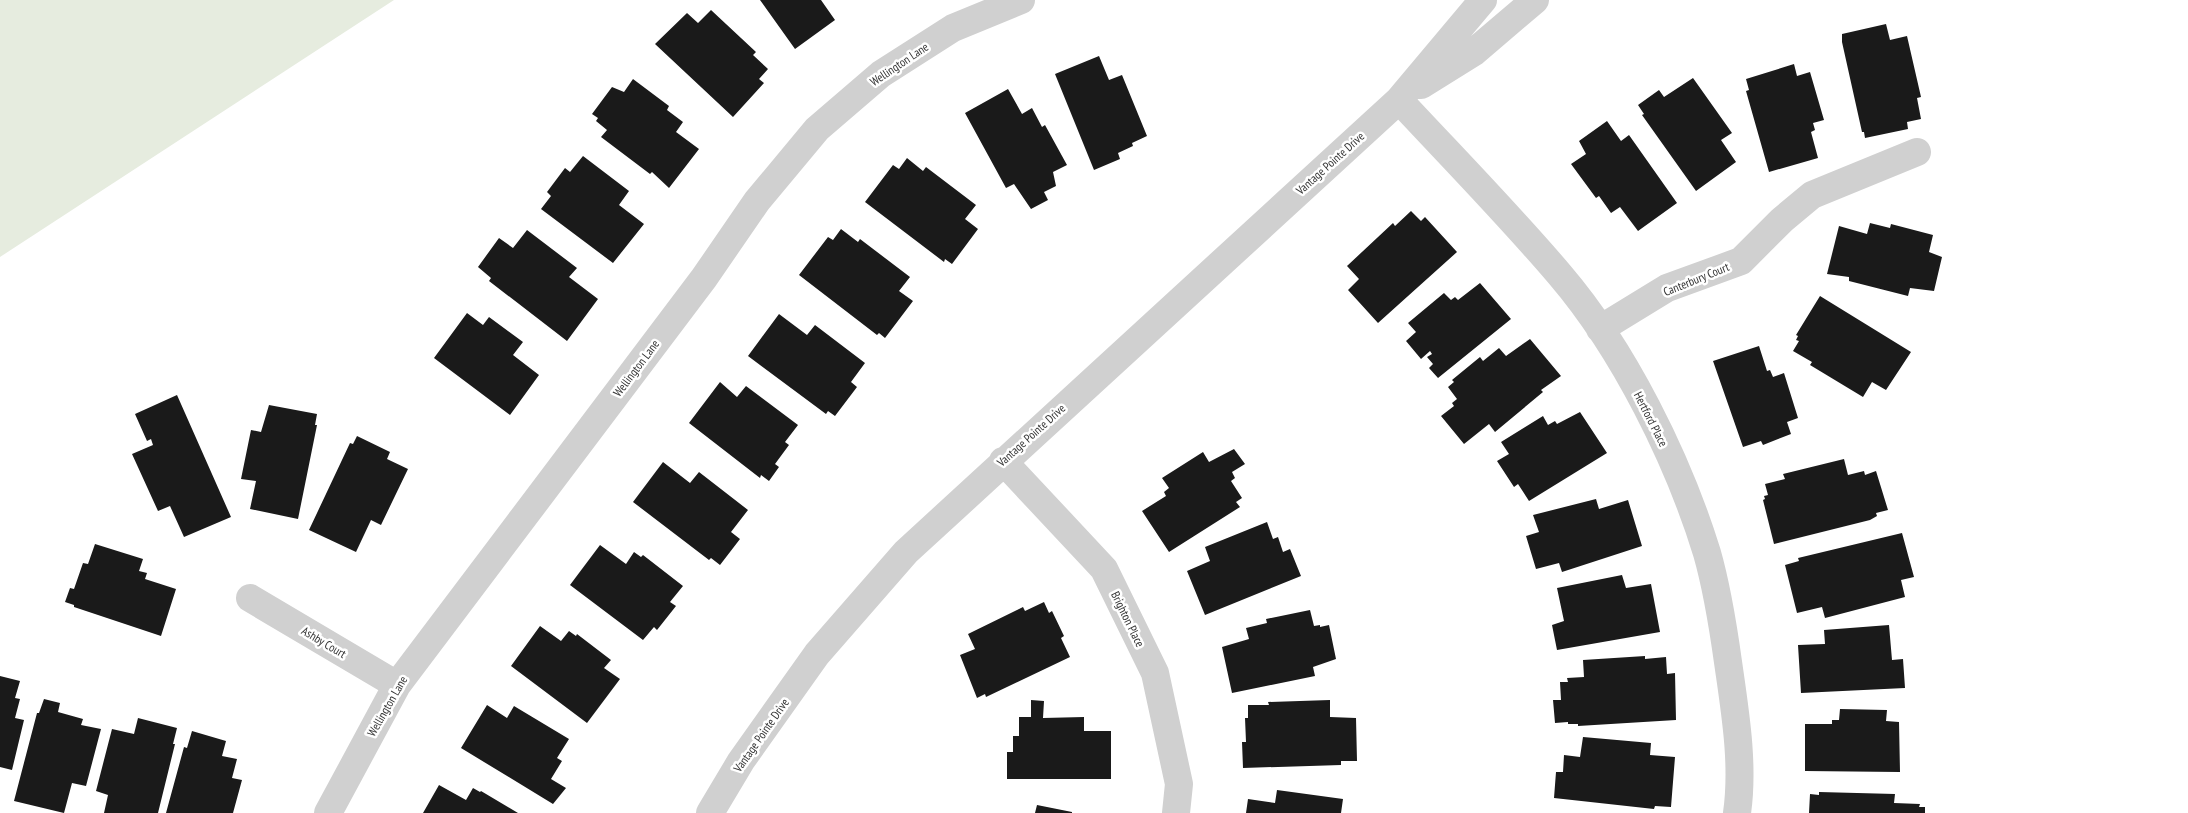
<svg xmlns="http://www.w3.org/2000/svg" width="2188" height="813" viewBox="0 0 2188 813" font-family="'PT Sans Narrow',sans-serif">
  <style>
    .green { fill: #e6ecdf }
    .building { fill: #1a1a1a }
    .lines { fill: none; stroke-linecap: round; stroke-linejoin: round }
    .minor { stroke: #d0d0d0; stroke-width: 28 }
    .labels { text-anchor: middle; dominant-baseline: central; stroke-width: 5; stroke-linejoin: round; paint-order: stroke }
    .street-label { font-size: 12px; fill: #333; stroke: #fff }
  </style>
  <rect width="100%" height="100%" fill="#fff"/>
  <!-- green -->
  <path class="green" d="M 0,0 L 394,0 L 0,257 Z"/>
  <!-- building -->
  <path class="building" d="M 760,0 L 821,0 L 835,20 L 795,49 Z
    M 711,10 L 756,52 L 753,55 L 768,69 L 759,79 L 764,83 L 733,117 L 655,44 L 687,13 L 698,23 Z
    M 1886,24 L 1890,40 L 1907,36 L 1921,97 L 1917,98 L 1921,119 L 1907,122 L 1908,129 L 1865,138 L 1864,132 L 1862,132 L 1842,42 L 1842,34 Z
    M 1099,56 L 1109,80 L 1122,75 L 1147,136 L 1132,143 L 1133,146 L 1118,153 L 1120,159 L 1094,170 L 1055,74 Z
    M 1794,64 L 1797,76 L 1810,72 L 1824,120 L 1813,123 L 1815,130 L 1811,132 L 1818,158 L 1769,172 L 1746,91 L 1749,90 L 1746,79 Z
    M 1693,78 L 1732,133 L 1721,140 L 1736,162 L 1696,191 L 1642,115 L 1644,114 L 1638,105 L 1659,90 L 1664,97 Z
    M 633,79 L 669,106 L 667,110 L 683,122 L 676,132 L 699,149 L 669,188 L 652,172 L 650,174 L 601,137 L 607,130 L 596,121 L 598,118 L 592,114 L 612,87 L 624,92 Z
    M 1008,89 L 1022,114 L 1032,108 L 1042,127 L 1045,125 L 1067,165 L 1053,172 L 1056,186 L 1044,192 L 1048,200 L 1031,209 L 1014,184 L 1006,188 L 965,113 Z
    M 1607,121 L 1621,141 L 1629,135 L 1677,203 L 1638,231 L 1620,207 L 1611,213 L 1599,196 L 1596,198 L 1571,164 L 1586,154 L 1579,141 Z
    M 583,156 L 629,191 L 619,205 L 644,224 L 613,263 L 541,209 L 551,196 L 547,192 L 565,168 L 570,172 Z
    M 907,158 L 923,171 L 926,167 L 976,205 L 965,219 L 978,229 L 952,264 L 945,259 L 944,262 L 865,202 L 893,165 L 899,169 Z
    M 1411,211 L 1421,221 L 1425,217 L 1457,252 L 1378,323 L 1348,290 L 1359,279 L 1347,266 L 1393,223 L 1395,226 Z
    M 1870,223 L 1890,228 L 1891,224 L 1933,235 L 1929,252 L 1942,257 L 1934,291 L 1910,288 L 1908,296 L 1849,281 L 1849,277 L 1827,274 L 1839,226 L 1867,234 Z
    M 841,229 L 858,242 L 860,239 L 910,277 L 899,291 L 913,301 L 885,338 L 879,333 L 877,335 L 799,275 L 828,237 L 833,240 Z
    M 527,230 L 577,268 L 569,277 L 598,299 L 567,341 L 489,281 L 491,278 L 478,267 L 499,238 L 513,248 Z
    M 1480,283 L 1511,319 L 1438,378 L 1429,368 L 1433,364 L 1427,357 L 1432,354 L 1430,351 L 1421,359 L 1406,341 L 1416,332 L 1408,323 L 1444,293 L 1451,300 L 1455,297 L 1458,300 Z
    M 1820,296 L 1911,352 L 1886,390 L 1872,382 L 1863,397 L 1810,365 L 1812,362 L 1793,351 L 1799,341 L 1796,340 L 1798,336 L 1796,335 Z
    M 467,313 L 483,325 L 489,317 L 523,342 L 513,355 L 539,375 L 510,415 L 434,358 Z
    M 779,314 L 807,335 L 815,325 L 865,363 L 851,382 L 857,387 L 835,416 L 828,411 L 826,414 L 748,356 Z
    M 1530,339 L 1561,376 L 1541,390 L 1543,392 L 1495,432 L 1489,424 L 1464,444 L 1441,416 L 1454,406 L 1452,403 L 1457,399 L 1448,387 L 1454,382 L 1452,380 L 1480,357 L 1483,361 L 1499,348 L 1506,356 Z
    M 1759,346 L 1767,371 L 1770,370 L 1773,377 L 1784,373 L 1798,418 L 1787,422 L 1791,434 L 1763,445 L 1761,441 L 1743,447 L 1713,361 Z
    M 720,382 L 737,397 L 746,386 L 798,425 L 785,442 L 789,445 L 775,464 L 779,467 L 769,481 L 761,475 L 760,478 L 689,423 Z
    M 177,395 L 231,517 L 184,537 L 170,506 L 158,511 L 132,454 L 153,445 L 151,439 L 147,441 L 135,414 Z
    M 269,405 L 317,414 L 315,425 L 317,425 L 298,519 L 250,509 L 256,481 L 241,479 L 251,430 L 261,432 Z
    M 1580,412 L 1607,453 L 1529,501 L 1518,484 L 1514,487 L 1497,461 L 1509,454 L 1501,442 L 1543,416 L 1548,425 L 1555,421 L 1557,424 Z
    M 357,436 L 390,452 L 387,459 L 408,469 L 381,525 L 371,520 L 356,552 L 309,530 L 350,443 L 353,444 Z
    M 1234,449 L 1245,464 L 1232,472 L 1235,478 L 1231,481 L 1242,498 L 1236,502 L 1240,507 L 1169,552 L 1142,511 L 1166,496 L 1164,492 L 1169,488 L 1162,478 L 1203,452 L 1209,462 Z
    M 1844,459 L 1848,475 L 1864,471 L 1865,475 L 1876,471 L 1888,510 L 1876,513 L 1877,516 L 1870,520 L 1774,544 L 1763,500 L 1765,499 L 1764,496 L 1768,495 L 1765,484 L 1785,479 L 1783,474 Z
    M 663,462 L 690,483 L 699,472 L 748,510 L 731,532 L 740,539 L 720,565 L 711,558 L 709,560 L 633,502 Z
    M 1596,499 L 1599,509 L 1628,500 L 1642,546 L 1562,572 L 1559,563 L 1536,569 L 1526,536 L 1539,532 L 1533,515 Z
    M 1267,522 L 1273,539 L 1278,537 L 1283,552 L 1290,549 L 1301,576 L 1205,615 L 1187,571 L 1210,561 L 1205,547 Z
    M 1902,533 L 1914,577 L 1901,580 L 1905,597 L 1825,618 L 1822,607 L 1797,613 L 1785,565 L 1799,561 L 1798,558 Z
    M 95,544 L 143,559 L 139,571 L 147,573 L 145,579 L 176,589 L 161,636 L 74,607 L 74,605 L 65,602 L 70,588 L 74,589 L 83,563 L 88,564 Z
    M 600,545 L 626,564 L 634,552 L 641,557 L 643,555 L 683,586 L 670,602 L 676,606 L 657,630 L 654,627 L 643,640 L 570,585 Z
    M 1622,575 L 1626,588 L 1651,584 L 1660,632 L 1557,650 L 1552,625 L 1564,621 L 1557,588 Z
    M 1044,602 L 1049,613 L 1052,611 L 1064,636 L 1061,638 L 1070,657 L 986,697 L 985,694 L 977,698 L 960,655 L 975,649 L 968,634 L 1023,607 L 1025,611 Z
    M 1310,610 L 1314,626 L 1320,625 L 1320,627 L 1329,625 L 1336,659 L 1313,667 L 1315,676 L 1232,693 L 1222,647 L 1249,639 L 1246,628 L 1267,623 L 1266,619 Z
    M 1889,625 L 1892,660 L 1903,659 L 1905,688 L 1801,693 L 1798,645 L 1825,644 L 1824,630 Z
    M 540,626 L 561,641 L 569,631 L 576,636 L 577,634 L 611,660 L 604,668 L 620,679 L 587,723 L 511,666 Z
    M 1645,656 L 1645,659 L 1666,657 L 1667,674 L 1675,673 L 1676,720 L 1578,726 L 1578,724 L 1568,724 L 1568,722 L 1555,723 L 1553,700 L 1561,700 L 1560,682 L 1568,682 L 1567,678 L 1584,677 L 1583,660 Z
    M 0,676 L 20,681 L 15,698 L 20,699 L 15,718 L 24,720 L 12,770 L 0,767 Z
    M 44,699 L 60,703 L 58,712 L 83,719 L 81,725 L 101,729 L 86,786 L 72,783 L 64,813 L 14,801 L 37,713 L 39,713 Z
    M 1031,700 L 1044,701 L 1043,718 L 1084,717 L 1084,731 L 1111,731 L 1111,779 L 1007,779 L 1007,752 L 1013,752 L 1013,736 L 1019,736 L 1019,717 L 1031,717 Z
    M 1330,700 L 1330,717 L 1356,718 L 1357,761 L 1341,761 L 1341,765 L 1243,768 L 1242,742 L 1246,742 L 1245,718 L 1248,718 L 1248,705 L 1269,705 L 1268,702 Z
    M 487,705 L 507,718 L 514,706 L 569,739 L 557,758 L 562,761 L 551,779 L 566,788 L 553,804 L 461,748 Z
    M 1840,709 L 1887,710 L 1886,721 L 1899,722 L 1900,772 L 1805,771 L 1805,724 L 1832,724 L 1832,720 L 1839,720 Z
    M 138,718 L 177,728 L 173,744 L 175,744 L 158,813 L 104,813 L 108,795 L 96,791 L 112,729 L 134,734 Z
    M 192,731 L 226,741 L 222,756 L 237,759 L 232,778 L 242,780 L 233,813 L 166,813 L 184,747 L 187,748 Z
    M 1583,737 L 1651,743 L 1650,755 L 1675,757 L 1671,807 L 1655,806 L 1654,809 L 1554,798 L 1556,772 L 1563,772 L 1564,755 L 1580,757 Z
    M 439,785 L 466,800 L 473,788 L 480,792 L 481,791 L 518,813 L 423,813 Z
    M 1277,790 L 1343,799 L 1341,813 L 1246,813 L 1248,799 L 1275,803 Z
    M 1819,792 L 1895,794 L 1894,803 L 1920,804 L 1919,807 L 1925,807 L 1925,813 L 1809,813 L 1810,794 L 1819,795 Z
    M 1037,805 L 1072,812 L 1072,813 L 1035,813 Z"/>
  <g class="lines">
    <!-- minor -->
    <path class="minor" d="M 1421,85 L 1474,52 L 1535,0
      M 1399,100 C 1453,158 1509,215 1560,275 C 1624,350 1678,459 1707,553 C 1717,588 1723,626 1728,662 C 1735,711 1744,764 1737,813
      M 1600,329 L 1667,288 L 1741,261 L 1782,220 L 1812,195 L 1917,152
      M 1003,461 L 1104,569 L 1155,673 L 1179,784 L 1176,813
      M 250,598 L 397,685
      M 328,813 L 397,685 L 704,278 L 757,201 L 817,129 L 881,74 L 953,28 L 1021,0
      M 710,813 L 741,761 L 817,654 L 906,552 L 1399,100 L 1483,0"/>
  </g>
  <g class="labels">
    <!-- street labels -->
    <g class="street-label">
      <text transform="translate(899 64) rotate(-34)">Wellington Lane</text>
      <text transform="translate(1330 163) rotate(-42)">Vantage Pointe Drive</text>
      <text transform="translate(1696 279) rotate(-22)">Canterbury Court</text>
      <text transform="translate(636 368) rotate(-53)">Wellington Lane</text>
      <text transform="translate(1651 419) rotate(63)">Hertford Place</text>
      <text transform="translate(1031 435) rotate(-42)">Vantage Pointe Drive</text>
      <text transform="translate(1128 619) rotate(64)">Brighton Place</text>
      <text transform="translate(324 642) rotate(31)">Ashby Court</text>
      <text transform="translate(387 706) rotate(-60)">Wellington Lane</text>
      <text transform="translate(761 735) rotate(-55)">Vantage Pointe Drive</text>
    </g>
  </g>
</svg>
